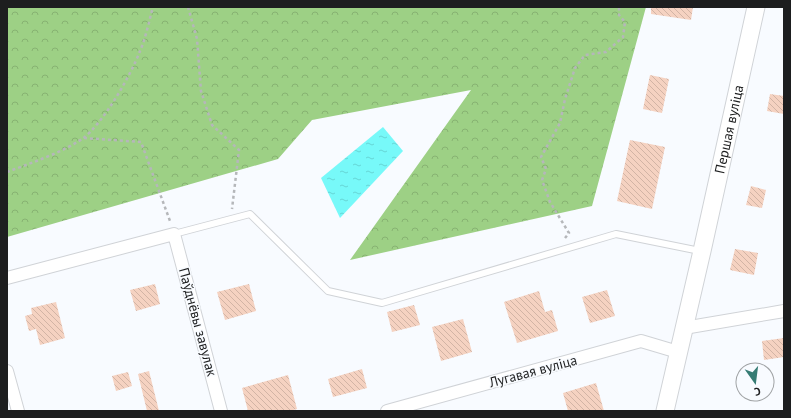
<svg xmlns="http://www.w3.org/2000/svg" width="791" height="418" viewBox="0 0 791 418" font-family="'PT Sans',sans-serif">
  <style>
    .forest { fill: url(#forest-crowns) }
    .water { fill: url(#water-ripples) }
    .building { fill: url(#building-back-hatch) }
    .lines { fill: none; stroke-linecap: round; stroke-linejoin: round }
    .service-casing { stroke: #d0d3d7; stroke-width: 8 }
    .minor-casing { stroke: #d0d3d7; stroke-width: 14 }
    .secondary-casing { stroke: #d0d3d7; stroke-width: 19 }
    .path { stroke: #b5b7ba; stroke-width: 2.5; stroke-dasharray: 3 3; stroke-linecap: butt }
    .service { stroke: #fff; stroke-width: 6 }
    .minor { stroke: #fff; stroke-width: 12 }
    .secondary { stroke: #fff; stroke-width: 17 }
    .labels { text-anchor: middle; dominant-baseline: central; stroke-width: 3; stroke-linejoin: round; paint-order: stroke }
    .street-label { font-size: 14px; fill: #1d1e1f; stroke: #f8fbff }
  </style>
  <defs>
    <pattern id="forest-crowns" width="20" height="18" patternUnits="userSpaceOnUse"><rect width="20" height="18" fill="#9dd085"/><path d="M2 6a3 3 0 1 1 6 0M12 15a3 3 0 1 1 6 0" fill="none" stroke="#87b272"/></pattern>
    <pattern id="water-ripples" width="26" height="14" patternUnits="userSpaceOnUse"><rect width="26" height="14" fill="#77f9f9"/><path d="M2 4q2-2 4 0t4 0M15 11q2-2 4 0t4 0" fill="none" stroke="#66d5d5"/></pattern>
    <pattern id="building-back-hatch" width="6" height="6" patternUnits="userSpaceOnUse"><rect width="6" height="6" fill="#f5d2c1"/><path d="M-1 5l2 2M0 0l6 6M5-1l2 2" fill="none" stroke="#d2b4a5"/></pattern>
  </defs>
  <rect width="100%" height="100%" fill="#f8fbff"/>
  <!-- forest -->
  <path class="forest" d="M 7,7 L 646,7 L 592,206 L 350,260 L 471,90 L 312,120 L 278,159 L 7,237 Z"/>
  <!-- water -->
  <path class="water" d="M 383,127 L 403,151 L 340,218 L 321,178 Z"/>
  <!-- building -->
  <path class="building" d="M 651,7 L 693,7 L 691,20 L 651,14 Z
    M 650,75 L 669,79 L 662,113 L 643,109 Z
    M 770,94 L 784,96 L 784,114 L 767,111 Z
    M 630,140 L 665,147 L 652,209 L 617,201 Z
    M 751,186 L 766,190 L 762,208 L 746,205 Z
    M 735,249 L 758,253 L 754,275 L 730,270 Z
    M 155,284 L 160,304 L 136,311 L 130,290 Z
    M 249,284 L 256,311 L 225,320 L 217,292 Z
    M 607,290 L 615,316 L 590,323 L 582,297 Z
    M 539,291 L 545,312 L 552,310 L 558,331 L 517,343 L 504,302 Z
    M 56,302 L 65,338 L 40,345 L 36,329 L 29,331 L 25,316 L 32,314 L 31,308 Z
    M 414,305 L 420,325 L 392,332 L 387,312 Z
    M 463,319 L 472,352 L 441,361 L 432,327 Z
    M 784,338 L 784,357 L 764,360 L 762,341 Z
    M 362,369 L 367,388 L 333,397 L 328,379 Z
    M 149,371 L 159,411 L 147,411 L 138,374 Z
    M 128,372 L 132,386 L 116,391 L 112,376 Z
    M 288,375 L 297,409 L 290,411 L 248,411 L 242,388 Z
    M 596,383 L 604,411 L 568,411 L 563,393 Z"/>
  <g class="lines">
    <!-- service casing -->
    <g class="service-casing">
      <path id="service" d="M 174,234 L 250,214 L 328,291 L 382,303 L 616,234 L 700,251"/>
    </g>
    <!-- minor casing -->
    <g class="minor-casing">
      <path id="minor" d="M 7,278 L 174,234 L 221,411
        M 684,328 L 784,311
        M 7,371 L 18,411
        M 387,411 L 641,341 L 678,352"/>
    </g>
    <!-- secondary casing -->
    <g class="secondary-casing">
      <g id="secondary">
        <path id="s1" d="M 665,411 L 702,251 L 756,7"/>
      </g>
    </g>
    <!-- path -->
    <path class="path" d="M 188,7 L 197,39 L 201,91 L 212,125 L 239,150 L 232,209
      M 84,138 L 141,142 L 170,221
      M 7,172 C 31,163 61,153 82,139 C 103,124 131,75 140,51 C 146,37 149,21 153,7
      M 565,238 L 569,233 L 550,202 L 542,180 L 546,169 L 541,157 L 560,123 L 565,99 L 575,68 L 585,55 L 606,52 L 623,37 L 625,22 L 619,15 L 619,7"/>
    <!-- service -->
    <use href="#service" class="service"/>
    <!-- minor -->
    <use href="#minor" class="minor"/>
    <!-- secondary -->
    <use href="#secondary" class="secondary"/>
  </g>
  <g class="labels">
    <!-- street labels -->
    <g class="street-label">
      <text stroke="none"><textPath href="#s1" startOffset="289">Першая вуліца</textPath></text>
      <text transform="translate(198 322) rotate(75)">Паўднёвы завулак</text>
      <text transform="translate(533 371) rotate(-15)">Лугавая вуліца</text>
    </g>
  </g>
  <!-- border -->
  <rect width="791" height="418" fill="none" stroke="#1d1e1f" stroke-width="16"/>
  <!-- north arrow -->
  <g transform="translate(755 382) rotate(166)"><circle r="19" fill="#f8fbff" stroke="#a0a3a5"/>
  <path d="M0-3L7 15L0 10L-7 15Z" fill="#367c74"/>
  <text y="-6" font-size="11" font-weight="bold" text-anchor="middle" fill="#1d1e1f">С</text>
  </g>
</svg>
